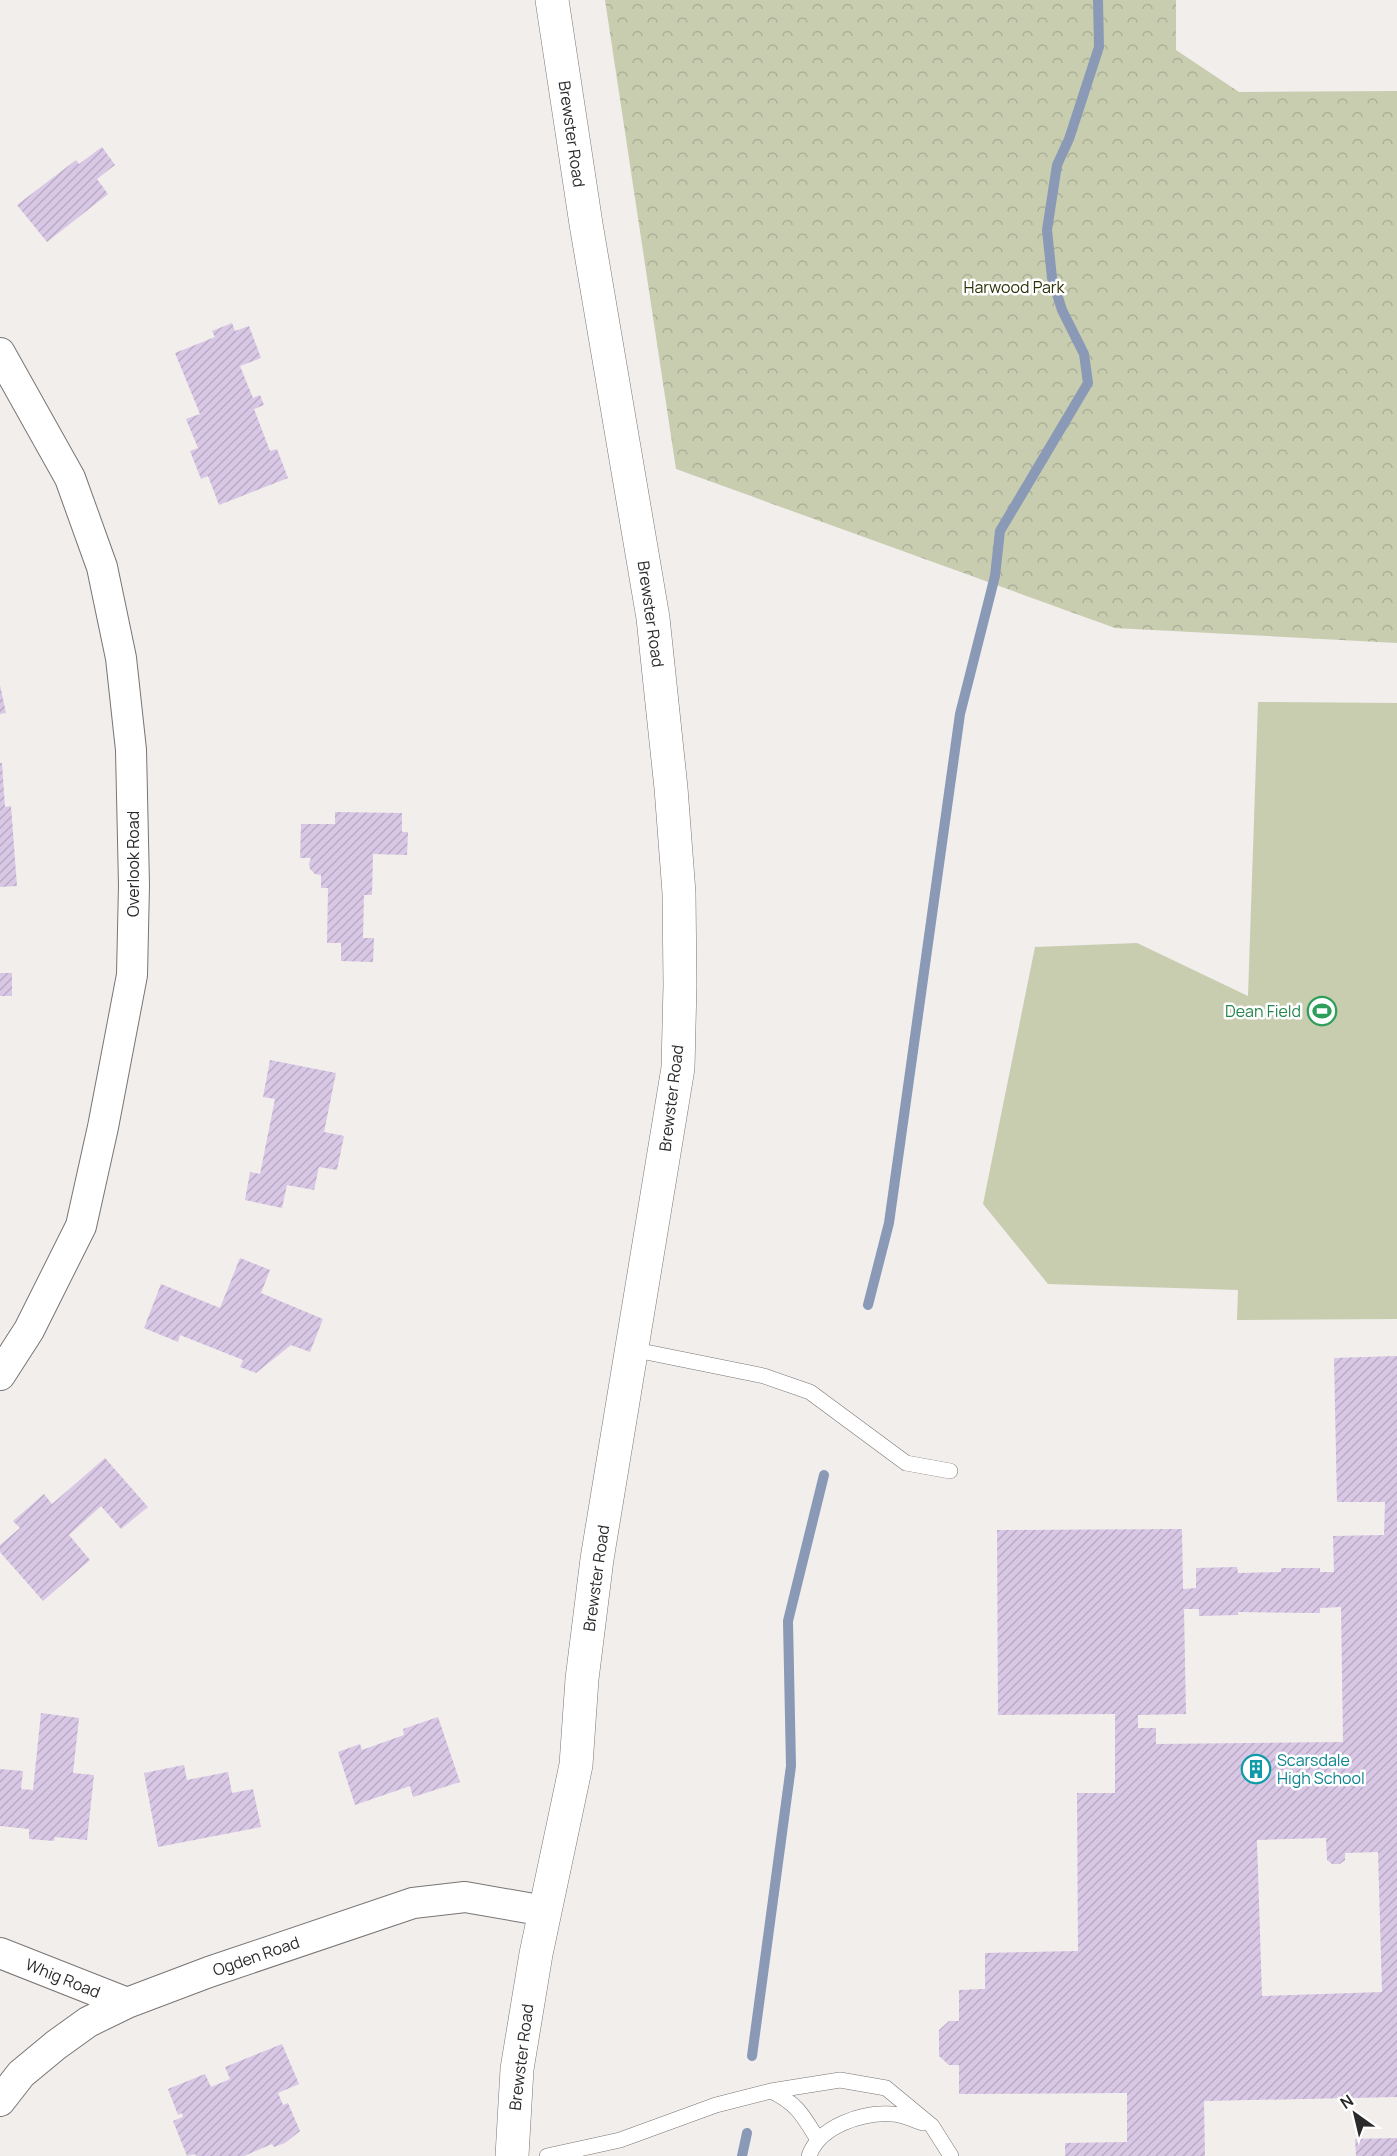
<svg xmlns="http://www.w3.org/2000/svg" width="1397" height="2156" viewBox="0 0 1397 2156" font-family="Manrope,sans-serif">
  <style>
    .park { fill: url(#park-crowns) }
    .pitch { fill: #c8cdb0 }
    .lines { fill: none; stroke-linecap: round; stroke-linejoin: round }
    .stream { stroke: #8999b6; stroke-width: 10 }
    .building { fill: url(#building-hatch); fill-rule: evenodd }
    .service-casing { stroke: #787574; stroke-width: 16 }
    .minor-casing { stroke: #787574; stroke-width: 32 }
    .tertiary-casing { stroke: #787574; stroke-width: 34 }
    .service { stroke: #fff; stroke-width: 15 }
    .minor { stroke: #fff; stroke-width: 30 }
    .tertiary { stroke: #fff; stroke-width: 33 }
    .labels { text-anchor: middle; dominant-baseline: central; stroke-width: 5; stroke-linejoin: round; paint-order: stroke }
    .street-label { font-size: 16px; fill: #2c2b2b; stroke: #fff }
    .park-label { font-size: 16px; fill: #2c3107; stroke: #fff }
    .leisure-label { font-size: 16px; fill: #27864d; stroke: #fff; text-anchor: end }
    .culture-label { font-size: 16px; fill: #0d838f; stroke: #fff; text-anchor: start }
  </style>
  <defs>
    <pattern id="park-crowns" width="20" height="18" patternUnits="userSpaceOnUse" patternTransform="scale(1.5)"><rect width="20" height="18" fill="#c8cdb0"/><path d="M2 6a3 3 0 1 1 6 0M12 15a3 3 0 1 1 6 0" fill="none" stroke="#acb098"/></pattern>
    <pattern id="building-hatch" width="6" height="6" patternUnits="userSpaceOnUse" patternTransform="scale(1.5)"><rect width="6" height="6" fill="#d9c7e6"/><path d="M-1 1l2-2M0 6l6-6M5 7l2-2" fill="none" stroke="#baabc5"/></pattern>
  </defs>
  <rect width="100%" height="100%" fill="#f1eeec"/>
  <!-- park -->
  <path class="park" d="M 605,0 L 1176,0 L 1176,50 L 1239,92 L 1397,91 L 1397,643 L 1115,628 L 676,469 Z"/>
  <!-- pitch -->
  <path class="pitch" d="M 1258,702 L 1397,703 L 1397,1319 L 1237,1320 L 1238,1290 L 1048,1284 L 983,1204 L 1035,947 L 1137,943 L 1248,996 Z"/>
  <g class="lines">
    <!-- stream -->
    <path class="stream" d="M 868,1305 L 889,1223 L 960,714 L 995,576 L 1000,531 L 1088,383 L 1084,354 L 1062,310 L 1052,278 L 1047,230 L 1057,165 L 1069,139 L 1099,47 L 1098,0
      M 752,2056 L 791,1766 L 788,1621 L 824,1475
      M 742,2156 L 747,2133"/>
  </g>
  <!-- building -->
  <path class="building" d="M 102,147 L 115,165 L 97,179 L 108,194 L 47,242 L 17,205 L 76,160 L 79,164 Z
    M 232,323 L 235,331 L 249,326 L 261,358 L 240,366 L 253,398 L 260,395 L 264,405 L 254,409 L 270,451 L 277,449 L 288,478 L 219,505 L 208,476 L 201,479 L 190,451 L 198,448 L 186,419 L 200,414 L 175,353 L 215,337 L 212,331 Z
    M 0,685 L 6,713 L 0,714 Z
    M 0,763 L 2,763 L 5,807 L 11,806 L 17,886 L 0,887 Z
    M 335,812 L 402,813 L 402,832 L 408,832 L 407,855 L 373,854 L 372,895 L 364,895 L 363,938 L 374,938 L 373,962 L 341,961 L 341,943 L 327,943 L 328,888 L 321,888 L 321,875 L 315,874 L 310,869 L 309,864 L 311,858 L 300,858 L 301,824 L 335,824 Z
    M 0,973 L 12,973 L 12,996 L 0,996 Z
    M 270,1060 L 336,1073 L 324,1132 L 344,1136 L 337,1170 L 319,1167 L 314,1190 L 287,1185 L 282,1208 L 245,1200 L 250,1172 L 260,1174 L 275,1099 L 263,1097 Z
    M 240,1258 L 270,1270 L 261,1293 L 323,1319 L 310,1352 L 291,1345 L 256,1373 L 240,1367 L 243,1360 L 180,1335 L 178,1342 L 144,1328 L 161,1284 L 220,1308 Z
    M 1397,1356 L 1397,2097 L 1204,2101 L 1205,2156 L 1065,2156 L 1065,2143 L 1127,2142 L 1127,2093 L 959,2094 L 959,2065 L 949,2065 L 939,2056 L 939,2030 L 949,2021 L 959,2021 L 959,1990 L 985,1989 L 985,1953 L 1078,1951 L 1077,1793 L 1115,1793 L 1115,1714 L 998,1715 L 997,1530 L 1182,1529 L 1183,1589 L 1196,1588 L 1196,1568 L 1237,1567 L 1238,1573 L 1281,1572 L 1281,1568 L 1320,1568 L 1320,1572 L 1334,1572 L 1333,1536 L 1384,1535 L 1385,1502 L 1337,1502 L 1334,1358 ZM 1341,1607 L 1343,1742 L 1156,1744 L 1156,1728 L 1138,1728 L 1138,1715 L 1186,1714 L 1184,1609 L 1199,1609 L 1199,1616 L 1238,1615 L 1238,1612 L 1320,1613 L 1320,1608 ZM 1326,1838 L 1327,1860 L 1332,1864 L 1340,1864 L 1345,1860 L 1345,1853 L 1378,1852 L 1382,1992 L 1262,1996 L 1257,1840 Z
    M 105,1458 L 148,1507 L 121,1529 L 101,1506 L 69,1535 L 90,1560 L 43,1601 L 0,1552 L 0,1545 L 20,1528 L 13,1521 L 44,1494 L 52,1504 Z
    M 41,1713 L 79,1718 L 73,1773 L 94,1775 L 87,1840 L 55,1837 L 54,1841 L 29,1839 L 29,1829 L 0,1826 L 0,1769 L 23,1771 L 21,1789 L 33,1790 Z
    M 438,1717 L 460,1782 L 413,1797 L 410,1786 L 355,1805 L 338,1752 L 360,1744 L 362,1750 L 404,1735 L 403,1729 Z
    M 184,1765 L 187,1780 L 228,1772 L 232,1793 L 253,1789 L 261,1827 L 158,1847 L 144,1773 Z
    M 282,2044 L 299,2084 L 278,2093 L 283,2105 L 288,2103 L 300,2131 L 285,2143 L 274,2147 L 272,2144 L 244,2156 L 196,2156 L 195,2154 L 187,2156 L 173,2121 L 183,2117 L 182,2113 L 178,2115 L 168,2089 L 205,2074 L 211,2087 L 230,2079 L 225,2067 Z
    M 1397,2138 L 1397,2156 L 1356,2156 L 1355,2139 Z"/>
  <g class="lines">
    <!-- service casing -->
    <g class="service-casing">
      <path id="service" d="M 631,1349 L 764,1376 L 810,1392 L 906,1463 L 950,1471
        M 771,2091 C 797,2103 804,2117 818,2140
        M 547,2156 L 620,2140 L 716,2105 L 771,2091 L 840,2080 L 886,2088 L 932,2126 L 951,2156
        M 809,2156 C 819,2126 863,2112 892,2114 C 902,2114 913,2120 923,2123"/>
    </g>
    <!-- minor casing -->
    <g class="minor-casing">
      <path id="minor" d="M 0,353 L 70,478 L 102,567 L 121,658 L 131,750 L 134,885 L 132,975 L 103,1127 L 81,1226 L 29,1330 L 0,1375
        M 0,1953 L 127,2003
        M 0,2101 L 21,2074 L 56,2045 L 88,2022 L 127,2003 L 209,1972 L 413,1903 L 465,1897 L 545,1911"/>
    </g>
    <!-- tertiary casing -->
    <g class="tertiary-casing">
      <path id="tertiary" d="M 512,2156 L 517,2069 L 536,1954 L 576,1765 L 582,1679 L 597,1559 L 678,1068 L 680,985 L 679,893 L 671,788 L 653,618 L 586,224 L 552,0"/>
    </g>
    <!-- service -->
    <use href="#service" class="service"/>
    <!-- minor -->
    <use href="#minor" class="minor"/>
    <!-- tertiary -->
    <use href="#tertiary" class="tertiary"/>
  </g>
  <!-- icons -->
  <defs>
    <g id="stadium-ring" transform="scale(1.5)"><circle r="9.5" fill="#fff" stroke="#2e9e5b" stroke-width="1.5"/><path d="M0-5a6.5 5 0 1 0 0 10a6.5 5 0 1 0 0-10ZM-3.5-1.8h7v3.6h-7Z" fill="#2e9e5b"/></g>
    <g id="building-ring" transform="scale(1.5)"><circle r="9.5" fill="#fff" stroke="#0f9aa8" stroke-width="1.5"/><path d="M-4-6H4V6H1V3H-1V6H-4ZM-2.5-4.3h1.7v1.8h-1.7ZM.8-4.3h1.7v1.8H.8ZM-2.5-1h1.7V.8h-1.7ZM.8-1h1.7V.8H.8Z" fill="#0f9aa8"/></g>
  </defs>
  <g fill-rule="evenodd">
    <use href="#stadium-ring" x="1322" y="1011"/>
    <use href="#building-ring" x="1256" y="1769"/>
  </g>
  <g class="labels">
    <!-- street labels -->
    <g class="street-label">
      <text transform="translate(572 134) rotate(82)">Brewster Road</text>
      <text transform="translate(651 614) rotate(82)">Brewster Road</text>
      <text transform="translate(133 864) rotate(-90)">Overlook Road</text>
      <text transform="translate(671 1098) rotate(-83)">Brewster Road</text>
      <text transform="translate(596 1578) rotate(-82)">Brewster Road</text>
      <text transform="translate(256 1956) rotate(-19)">Ogden Road</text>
      <text transform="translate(63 1978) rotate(22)">Whig Road</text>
      <text transform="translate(521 2057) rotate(-83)">Brewster Road</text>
    </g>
    <!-- park labels -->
    <g class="park-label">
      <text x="1014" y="287">Harwood Park</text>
    </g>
    <!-- leisure labels -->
    <g class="leisure-label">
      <text x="1301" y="1011">Dean Field</text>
    </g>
    <!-- culture labels -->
    <g class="culture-label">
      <text x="1277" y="1760">Scarsdale<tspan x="1277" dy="18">High School</tspan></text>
    </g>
  </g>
  <!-- north arrow -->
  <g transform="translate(1355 2114) rotate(326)" stroke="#ffffff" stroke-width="4.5" paint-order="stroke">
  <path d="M0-4.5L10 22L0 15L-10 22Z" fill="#2c2b2b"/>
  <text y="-9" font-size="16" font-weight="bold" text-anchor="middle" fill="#2c2b2b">N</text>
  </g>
</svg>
